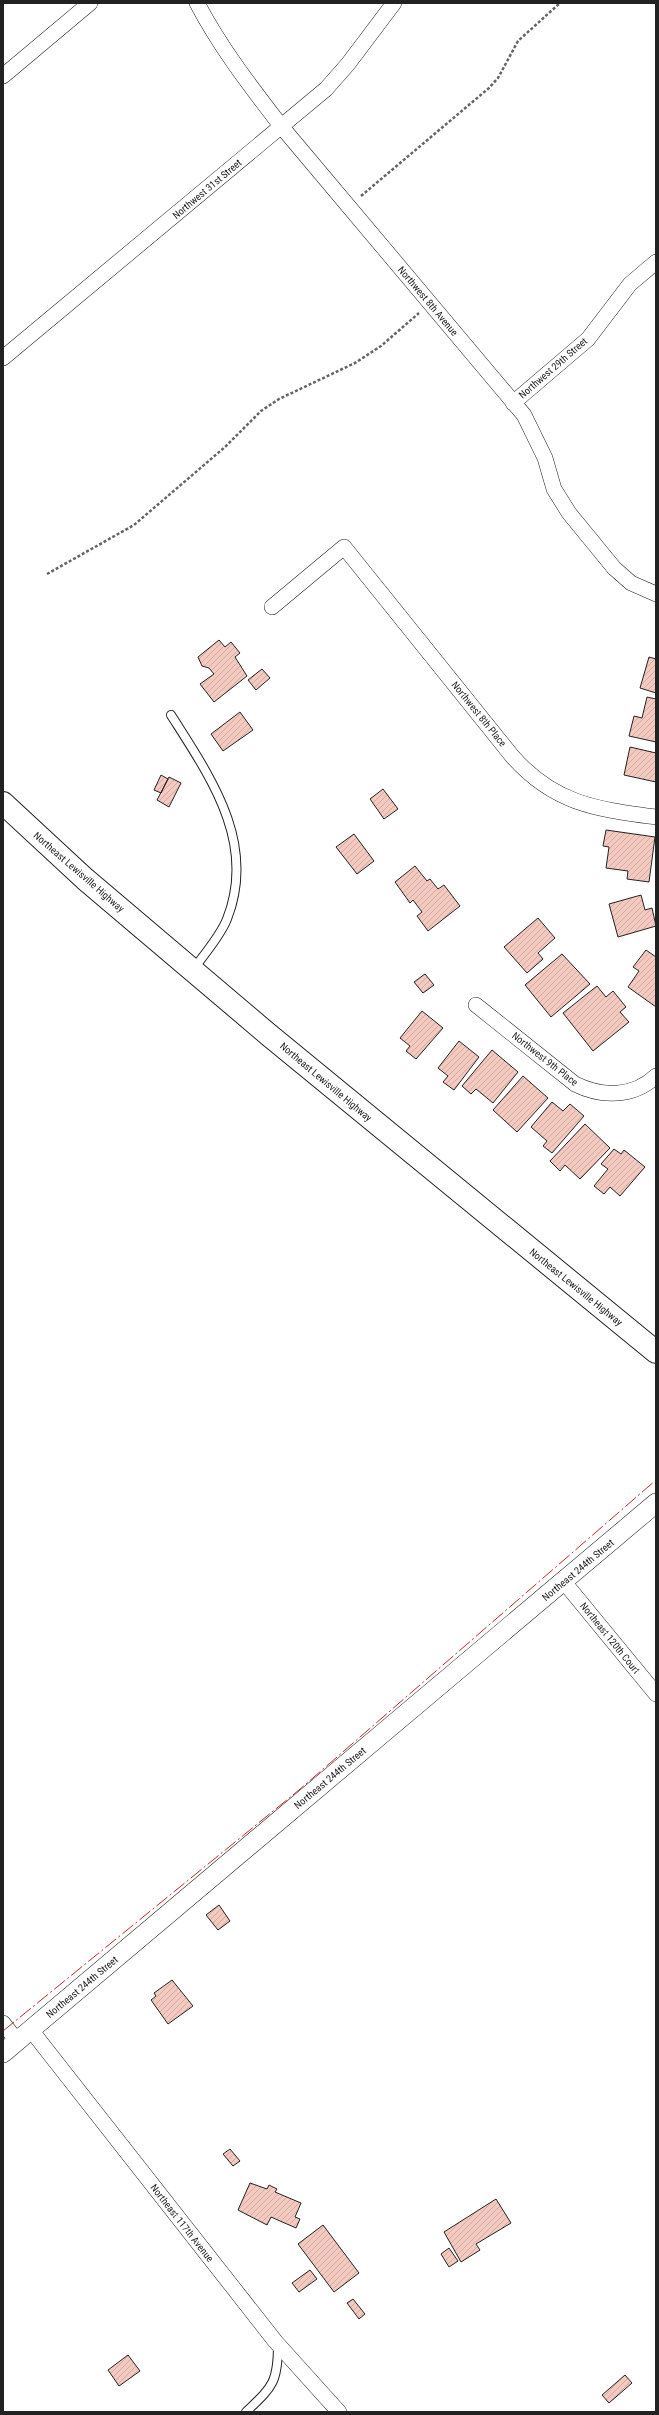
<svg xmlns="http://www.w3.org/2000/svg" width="659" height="2415" viewBox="0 0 659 2415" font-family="'Roboto Condensed',sans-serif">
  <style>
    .building { fill: url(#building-hatch); stroke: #222 }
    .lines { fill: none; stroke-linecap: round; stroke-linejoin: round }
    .service-casing { stroke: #222; stroke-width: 10 }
    .minor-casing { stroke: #222; stroke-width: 16 }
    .tertiary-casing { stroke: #222; stroke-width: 20 }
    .primary-casing { stroke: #222; stroke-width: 24 }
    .path { stroke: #646464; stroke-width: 2.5; stroke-dasharray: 3 2; stroke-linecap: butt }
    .service { stroke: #fff; stroke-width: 8 }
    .minor { stroke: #fff; stroke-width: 15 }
    .tertiary { stroke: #fff; stroke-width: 19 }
    .primary { stroke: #fff; stroke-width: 22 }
    .power { stroke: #c62828; stroke-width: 1; stroke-dasharray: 14 3 2 3; stroke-linecap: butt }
    .labels { text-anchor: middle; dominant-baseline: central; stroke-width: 3; stroke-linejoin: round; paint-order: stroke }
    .street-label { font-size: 10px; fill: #222; stroke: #fff }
  </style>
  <defs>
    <pattern id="building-hatch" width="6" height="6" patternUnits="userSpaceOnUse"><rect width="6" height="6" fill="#f3c9c0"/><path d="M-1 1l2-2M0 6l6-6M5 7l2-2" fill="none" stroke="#d0aca5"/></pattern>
  </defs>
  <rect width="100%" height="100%" fill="#fff"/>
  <!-- building -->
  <path class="building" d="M 219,640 L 225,647 L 231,642 L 240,653 L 235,657 L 247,676 L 214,702 L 200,684 L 214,674 L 209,668 L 202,666 L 198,657 Z
    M 649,657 L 656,659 L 656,693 L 640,688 Z
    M 262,669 L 270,678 L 256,690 L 248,680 Z
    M 647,697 L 656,699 L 656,742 L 629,736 L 634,716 L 642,718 Z
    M 240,712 L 253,730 L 223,751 L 211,734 Z
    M 630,747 L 656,753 L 656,782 L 624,775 Z
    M 161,775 L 168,779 L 161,793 L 154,790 Z
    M 169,777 L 181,783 L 169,807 L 157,800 Z
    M 383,789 L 398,809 L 384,819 L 370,799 Z
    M 606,830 L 655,837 L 649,882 L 627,879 L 628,871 L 606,868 L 609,847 L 603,846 Z
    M 354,834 L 374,861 L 357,874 L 336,847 Z
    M 415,866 L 427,881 L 430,879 L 438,889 L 444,885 L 460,906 L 428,931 L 417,916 L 422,912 L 413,900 L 410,903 L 395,882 Z
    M 641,895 L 645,910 L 652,908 L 656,926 L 618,937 L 609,904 Z
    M 538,918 L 555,938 L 538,953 L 543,959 L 527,973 L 504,947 Z
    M 646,950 L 656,957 L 656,1007 L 628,987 L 639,971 L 633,967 Z
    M 562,954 L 590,984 L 551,1017 L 525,985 Z
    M 425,974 L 434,985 L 423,993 L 414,982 Z
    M 597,986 L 606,997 L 613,991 L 626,1007 L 620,1012 L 629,1022 L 593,1051 L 563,1013 Z
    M 422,1011 L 443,1028 L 416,1059 L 406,1051 L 410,1046 L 400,1038 Z
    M 459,1041 L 479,1057 L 454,1090 L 443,1082 L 448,1076 L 438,1068 Z
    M 492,1050 L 518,1072 L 493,1103 L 476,1089 L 471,1094 L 462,1086 Z
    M 523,1076 L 548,1098 L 517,1132 L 493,1110 Z
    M 552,1102 L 563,1111 L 570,1104 L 584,1116 L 552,1153 L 543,1146 L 547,1141 L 531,1127 Z
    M 585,1124 L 610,1148 L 580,1179 L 565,1165 L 560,1171 L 550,1161 Z
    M 614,1149 L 621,1154 L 624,1150 L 645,1167 L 620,1196 L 610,1187 L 604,1194 L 594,1186 L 608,1169 L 601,1164 Z
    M 219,1905 L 230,1921 L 218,1930 L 206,1915 Z
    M 172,1980 L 193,2006 L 168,2024 L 151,2000 L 156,1996 L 154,1993 Z
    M 230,2149 L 240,2161 L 233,2166 L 223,2154 Z
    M 250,2183 L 267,2189 L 269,2185 L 277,2189 L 275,2192 L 301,2203 L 295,2217 L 300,2219 L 296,2228 L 271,2217 L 267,2225 L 238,2210 Z
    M 496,2199 L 511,2223 L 476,2244 L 480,2250 L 461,2262 L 444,2232 Z
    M 323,2225 L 359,2273 L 334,2292 L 298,2244 Z
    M 449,2248 L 458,2261 L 449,2267 L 441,2254 Z
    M 310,2270 L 317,2279 L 299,2292 L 292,2283 Z
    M 353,2299 L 365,2314 L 359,2319 L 347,2303 Z
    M 128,2355 L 140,2371 L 119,2386 L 108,2370 Z
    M 625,2375 L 632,2383 L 609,2403 L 602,2395 Z"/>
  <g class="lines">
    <!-- service casing -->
    <g class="service-casing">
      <path id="service" d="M 171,715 C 211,778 257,843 227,919 C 220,937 204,954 193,970
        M 246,2412 C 272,2387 278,2383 278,2345"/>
    </g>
    <!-- minor casing -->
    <g class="minor-casing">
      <path id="minor" d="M 197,3 C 220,47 251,87 281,126 L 524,415 L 545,458 L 554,489 L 569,513 L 614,568 L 631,583 L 656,594
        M 3,76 L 90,3
        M 3,358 L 326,89 L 348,64 L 394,3
        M 513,403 L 588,339 L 630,284 L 656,262
        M 272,607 L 344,547 L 512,756 C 554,804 596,809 656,817
        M 476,1005 L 575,1084 C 601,1097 633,1098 656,1076
        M 564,1582 L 656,1694
        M 3,2023 L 17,2041
        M 31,2030 L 275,2341 L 339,2412"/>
    </g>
    <!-- tertiary casing -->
    <g class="tertiary-casing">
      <path id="tertiary" d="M 3,2053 L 656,1503"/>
    </g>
    <!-- primary casing -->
    <g class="primary-casing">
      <path id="primary" d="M 3,803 L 85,879 L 269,1035 L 656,1352"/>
    </g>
    <!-- path -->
    <path class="path" d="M 361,196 L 489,88 L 498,78 L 518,41 L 560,3
      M 47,574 L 134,525 L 225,447 L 261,411 L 279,399 L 355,363 L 381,346 L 419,313"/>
    <!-- service -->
    <use href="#service" class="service"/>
    <!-- minor -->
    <use href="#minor" class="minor"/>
    <!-- tertiary -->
    <use href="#tertiary" class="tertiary"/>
    <!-- primary -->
    <use href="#primary" class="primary"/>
    <!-- power -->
    <path class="power" d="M 3,2031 L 299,1790 L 656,1480"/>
  </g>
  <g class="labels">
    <!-- street labels -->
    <g class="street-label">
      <text transform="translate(207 189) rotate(-40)">Northwest 31st Street</text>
      <text transform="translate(428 301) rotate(50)">Northwest 8th Avenue</text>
      <text transform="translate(553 368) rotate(-41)">Northwest 29th Street</text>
      <text transform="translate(479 714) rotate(51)">Northwest 8th Place</text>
      <text transform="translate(79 872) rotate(41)">Northeast Lewisville Highway</text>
      <text transform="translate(545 1059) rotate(38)">Northwest 9th Place</text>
      <text transform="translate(326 1082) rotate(40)">Northeast Lewisville Highway</text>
      <text transform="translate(576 1287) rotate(39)">Northeast Lewisville Highway</text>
      <text transform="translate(578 1570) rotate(-40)">Northeast 244th Street</text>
      <text transform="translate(610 1638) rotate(51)">Northeast 120th Court</text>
      <text transform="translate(330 1778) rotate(-40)">Northeast 244th Street</text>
      <text transform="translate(82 1987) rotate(-40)">Northeast 244th Street</text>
      <text transform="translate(182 2223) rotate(52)">Northeast 117th Avenue</text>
    </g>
  </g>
  <!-- border -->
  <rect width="659" height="2415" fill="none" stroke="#222222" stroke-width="8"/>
</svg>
